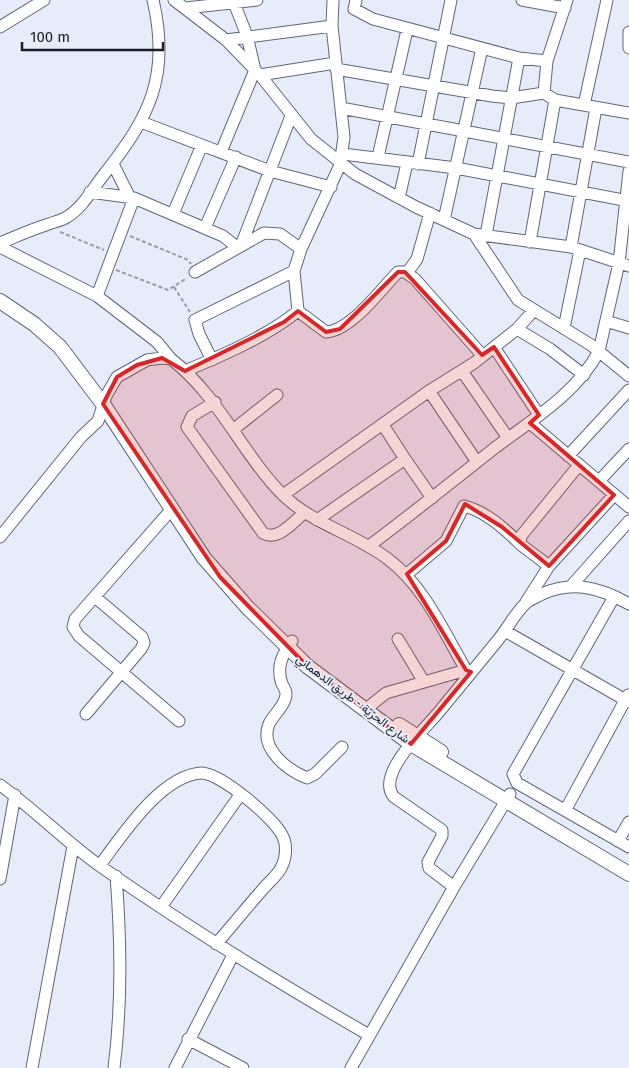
<svg xmlns="http://www.w3.org/2000/svg" width="629" height="1068" viewBox="0 0 629 1068" font-family="'Fira Sans',Vazirmatn,sans-serif">
  <style>
    .lines { fill: none; stroke-linecap: round; stroke-linejoin: round }
    .minor-casing { stroke: #5f677b; stroke-width: 13 }
    .major-casing { stroke: #5f677b; stroke-width: 16 }
    .path { stroke: #989ca8; stroke-width: 2; stroke-dasharray: 4 2.5; stroke-linecap: butt }
    .minor { stroke: #fff; stroke-width: 11 }
    .major { stroke: #fff; stroke-width: 14 }
    .marked { fill: #d62828; fill-opacity: 0.2; stroke: #d62828; stroke-width: 4; stroke-linejoin: round }
    .labels { text-anchor: middle; dominant-baseline: central; stroke-width: 4; stroke-linejoin: round; paint-order: stroke }
    .street-label { font-size: 12px; fill: #1b1e26; stroke: #e7ecfa }
  </style>
  <rect width="100%" height="100%" fill="#e7ecfa"/>
  <g class="lines">
    <!-- minor casing -->
    <g class="minor-casing">
      <path id="minor" d="M 174,0 L 226,40 L 260,75 L 311,139 L 355,174 L 416,207 L 474,234 L 571,247 L 629,266
        M 333,0 L 332,26 L 344,137 L 340,165 L 301,249 L 294,271 L 298,311 L 326,332 C 351,331 381,289 398,272 L 405,272 L 415,279 L 482,355
        M 356,0 L 354,9 L 373,19 L 519,58 L 547,61
        M 522,0 L 565,8
        M 567,0 L 547,61 L 544,93 L 555,100 L 629,113
        M 186,8 L 257,0
        M 0,27 L 44,0
        M 629,32 L 629,48
        M 226,40 L 332,26
        M 336,69 L 492,96 L 511,98 L 544,93
        M 260,75 L 335,63
        M 584,105 L 607,0
        M 341,108 L 629,162
        M 141,122 L 270,171 L 331,187
        M 221,152 L 255,70 L 247,36 L 233,0
        M 343,154 L 456,168 L 629,201
        M 378,157 L 407,30
        M 113,164 L 130,198
        M 418,164 L 451,0
        M 90,192 L 134,198 L 223,236 L 237,247
        M 134,198 L 97,296 L 157,342 L 171,359
        M 399,198 L 407,163
        M 173,214 L 202,145
        M 444,220 L 482,48
        M 205,228 L 236,157
        M 474,234 L 518,300 L 591,345 L 629,376
        M 486,235 L 519,58
        M 530,242 L 555,100
        M 0,243 C 15,237 30,230 46,225 C 53,222 61,221 67,217 C 82,208 92,190 102,177 C 149,118 171,77 153,0
        M 242,243 L 291,116
        M 0,247 L 97,296
        M 571,247 L 596,108
        M 195,272 L 264,233 L 280,234 L 301,249
        M 407,273 L 417,259 L 430,213
        M 606,321 L 629,328
        M 564,328 L 580,250
        M 517,329 L 550,349 L 584,375
        M 494,347 L 539,415
        M 212,360 L 199,334 L 195,320 L 294,271
        M 185,371 C 223,355 266,337 298,311
        M 462,371 L 508,438
        M 429,391 L 477,462
        M 215,402 L 192,416 L 187,427 L 263,533 C 278,542 294,521 304,513
        M 530,423 L 629,507
        M 383,425 L 405,459
        M 234,429 L 277,395
        M 568,456 L 629,390
        M 599,481 L 629,449
        M 283,495 L 429,391 L 474,363 L 517,329 L 534,310
        M 171,510 L 75,619 L 73,627 L 79,636 L 179,721
        M 317,520 L 405,459 L 432,498
        M 0,537 L 81,437 L 98,421 L 106,396 L 117,377 L 147,360 L 162,358 L 171,359 C 219,396 241,452 282,494 C 312,524 355,534 388,559 C 424,586 444,632 466,670 L 471,672
        M 369,546 C 412,514 454,480 496,447 C 532,420 578,392 599,351 L 619,263 L 629,171
        M 549,566 L 614,495
        M 407,574 L 446,541 L 464,506 C 485,511 504,528 519,543
        M 572,585 L 629,521
        M 614,597 L 513,774 L 517,783 L 629,847
        M 526,602 L 549,566 L 520,544 L 521,536 L 579,465
        M 505,631 L 629,702
        M 398,639 L 424,682
        M 292,641 C 282,655 276,667 282,684 C 284,687 286,691 286,694 C 286,705 273,715 269,724 C 259,748 287,770 307,778 L 315,774 L 342,747
        M 371,705 L 386,693 L 466,670
        M 86,714 L 141,649 L 144,643 L 142,637 L 95,597
        M 0,785 C 35,810 65,841 100,866 C 187,927 277,982 369,1035
        M 566,809 L 628,695
        M 618,841 L 629,822
        M 100,865 C 122,836 160,776 201,773 C 219,772 276,819 283,837 C 287,845 286,858 282,866 C 279,874 269,882 263,889 C 247,907 232,926 216,944
        M 0,879 L 15,795
        M 454,887 L 429,868 L 428,862 L 442,836 L 442,830 L 394,797 C 375,775 423,731 438,713 C 458,689 478,664 498,640 C 508,628 515,613 526,603 C 530,599 537,597 542,594 C 573,580 601,588 629,604
        M 161,907 L 240,795
        M 188,1039 L 243,1068
        M 32,1068 L 73,846
        M 114,1068 C 122,1005 121,939 116,876
        M 175,1068 L 233,955
        M 351,1068 L 454,887 L 510,794"/>
    </g>
    <!-- major casing -->
    <g class="major-casing">
      <path id="major" d="M 0,301 L 34,324 L 60,347 L 103,404 L 204,558 L 247,607 L 307,666 L 411,744 L 629,874
        M 399,725 L 441,752"/>
    </g>
    <!-- path -->
    <path class="path" d="M 60,232 L 104,250
      M 130,236 L 188,260 L 191,264
      M 116,270 L 168,290 L 187,278
      M 174,287 L 190,312"/>
    <!-- minor -->
    <use href="#minor" class="minor"/>
    <!-- major -->
    <use href="#major" class="major"/>
  </g>
  <!-- marked area -->
  <path class="marked" d="M 398,272 L 405,272 L 482,355 L 494,347 L 539,415 L 530,423 L 614,495 L 549,566 L 502,527 L 465,504 L 446,541 L 407,574 L 466,670 L 471,672 L 411,744 L 307,666 L 220,577 L 103,404 L 117,377 L 137,365 L 162,358 L 185,371 L 284,322 L 298,311 L 326,332 L 340,329 Z"/>
  <g class="labels">
    <!-- street labels -->
    <g class="street-label">
      <text transform="translate(353 699) rotate(37)">شارع الحرّيّة - طريق الدهماني</text>
    </g>
  </g>
  <!-- scale -->
  <path d="M22 42v8h141v-8" fill="none" stroke="#1b1e26" stroke-width="2.5"/>
  <text x="30" y="42" font-size="15" fill="#1b1e26" stroke="#e7ecfa" stroke-width="4" paint-order="stroke">100 m</text>
</svg>
